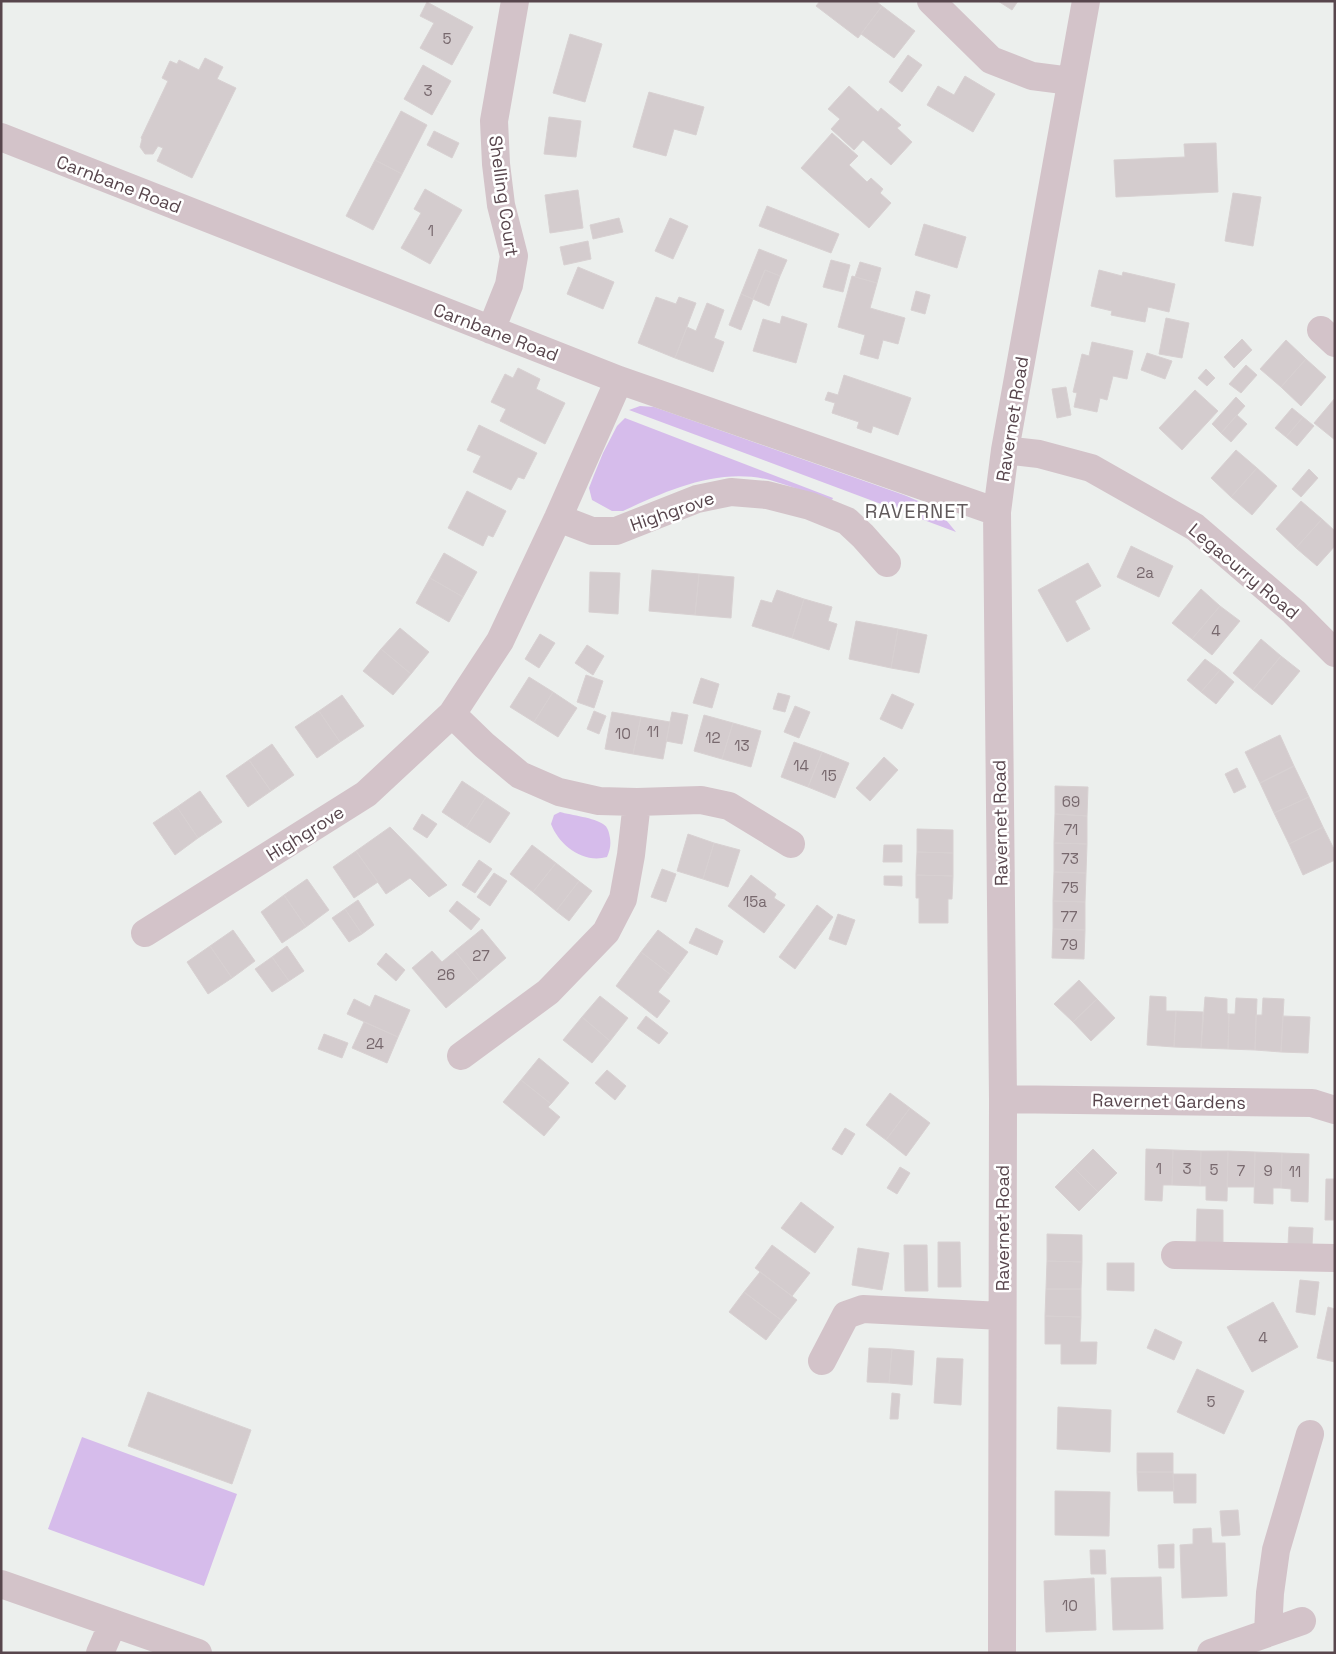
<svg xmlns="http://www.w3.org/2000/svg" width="1336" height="1654" viewBox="0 0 1336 1654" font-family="'Space Grotesk',sans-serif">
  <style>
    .green { fill: #d6bceb }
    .building { fill: #d4ccce; stroke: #d8d1d2 }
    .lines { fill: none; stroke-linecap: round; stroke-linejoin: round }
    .minor { stroke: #d3c3c9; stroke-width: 28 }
    .labels { text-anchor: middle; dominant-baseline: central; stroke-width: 5; stroke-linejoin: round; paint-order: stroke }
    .number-label { font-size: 15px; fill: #77686d }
    .street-label { font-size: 18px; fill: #58464d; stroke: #fff }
    .quarter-label { font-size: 20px; letter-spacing: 1px; fill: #615a5c; stroke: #fff }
  </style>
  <rect width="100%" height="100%" fill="#ecefed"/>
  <!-- green -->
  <path class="green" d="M 640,406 L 654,407 L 904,495 C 930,506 938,509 956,532 L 629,410 Z
    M 625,418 L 833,498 L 832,500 C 811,494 790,486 770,480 C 719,467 668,490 623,511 L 612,511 L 592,500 L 589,488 L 594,475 L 603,453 L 617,426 Z
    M 560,812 C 571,815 595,818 603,824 C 608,827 609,832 610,838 C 611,845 610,850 607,857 C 583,864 559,845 551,824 L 554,815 Z
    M 82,1437 L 237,1494 L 204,1586 L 48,1529 Z"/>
  <!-- building -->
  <path class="building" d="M 820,1 L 876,1 L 882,6 L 858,38 L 816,6 Z
    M 998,1 L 1018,1 L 1012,10 Z
    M 427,2 L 473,27 L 452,65 L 420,48 L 434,23 L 420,16 Z
    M 882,6 L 915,31 L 894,58 L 861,34 Z
    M 570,34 L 602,44 L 585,102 L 553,93 Z
    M 908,55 L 922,65 L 902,92 L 889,82 Z
    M 205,58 L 223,67 L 217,79 L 236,88 L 192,178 L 157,161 L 163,148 L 158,146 L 153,154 L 145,154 L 140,147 L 142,139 L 141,138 L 168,81 L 162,78 L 170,61 L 177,64 L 179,60 L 199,70 Z
    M 423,65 L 451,81 L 432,115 L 404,99 Z
    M 965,76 L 995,94 L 973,132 L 927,105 L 938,86 L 954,95 Z
    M 849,86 L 878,112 L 881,108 L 901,125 L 897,128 L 912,142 L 891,165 L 863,140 L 854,150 L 831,129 L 840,119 L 828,109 Z
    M 649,92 L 704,107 L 696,135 L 674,129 L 666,156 L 633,147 Z
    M 401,111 L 427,125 L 402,174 L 375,160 Z
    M 549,117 L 581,121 L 576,157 L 544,154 Z
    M 434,131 L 459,143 L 452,158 L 427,145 Z
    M 832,133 L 858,156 L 849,165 L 867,182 L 871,178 L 883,189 L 880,193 L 891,203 L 869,228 L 801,168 Z
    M 1216,143 L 1218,192 L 1116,197 L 1114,160 L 1185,157 L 1184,144 Z
    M 375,160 L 402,174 L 373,230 L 346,216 Z
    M 425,189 L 462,210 L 430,264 L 401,248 L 421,213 L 414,209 Z
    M 578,190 L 583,228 L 550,233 L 545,195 Z
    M 1233,193 L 1261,197 L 1253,246 L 1225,241 Z
    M 767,206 L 839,234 L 831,253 L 759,226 Z
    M 619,218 L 623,232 L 593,239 L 590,225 Z
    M 670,218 L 688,226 L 673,259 L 655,251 Z
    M 924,224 L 966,237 L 957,268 L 915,255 Z
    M 588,241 L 591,259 L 564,265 L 560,247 Z
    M 759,249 L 787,260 L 780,276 L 765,270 L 753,299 L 741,294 Z
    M 831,260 L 850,265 L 843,292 L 823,287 Z
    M 860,262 L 881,268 L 877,283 L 855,277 Z
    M 578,267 L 614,282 L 603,309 L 567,294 Z
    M 765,270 L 780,276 L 769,306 L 753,299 Z
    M 1099,270 L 1122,276 L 1123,272 L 1175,284 L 1169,312 L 1148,307 L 1145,322 L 1111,315 L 1112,311 L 1091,306 Z
    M 852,276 L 877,283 L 870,308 L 905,318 L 898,344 L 883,340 L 878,359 L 860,354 L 865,335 L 838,327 Z
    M 916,291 L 930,295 L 925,314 L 911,310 Z
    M 741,294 L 753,299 L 741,330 L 729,325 Z
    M 656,297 L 676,304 L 679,297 L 696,303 L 675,358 L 638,343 Z
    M 707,303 L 724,310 L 714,338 L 724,342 L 713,372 L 675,358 L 687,327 L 696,331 Z
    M 782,316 L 807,324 L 796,363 L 753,351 L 763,319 L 780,324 Z
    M 1166,318 L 1189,323 L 1182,358 L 1159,354 Z
    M 1242,339 L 1252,350 L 1234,368 L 1224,357 Z
    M 1286,340 L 1306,359 L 1281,387 L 1260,369 Z
    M 1092,342 L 1133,351 L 1127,379 L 1113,376 L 1107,400 L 1100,398 L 1097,412 L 1074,407 L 1077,393 L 1073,392 L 1082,354 L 1089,356 Z
    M 1147,353 L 1172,361 L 1165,379 L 1141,370 Z
    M 1306,359 L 1326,377 L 1301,406 L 1281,387 Z
    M 1246,365 L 1257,375 L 1241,393 L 1229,384 Z
    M 518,368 L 540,379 L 536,389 L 565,403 L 545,444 L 500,421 L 506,409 L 491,402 L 505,374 L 513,378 Z
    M 1206,369 L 1215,378 L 1207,386 L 1198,378 Z
    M 844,375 L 911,398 L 898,435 L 873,426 L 871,433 L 857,428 L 859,422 L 832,413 L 835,403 L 825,400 L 828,392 L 838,395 Z
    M 1066,387 L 1071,415 L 1057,418 L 1052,389 Z
    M 1195,390 L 1218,411 L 1182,450 L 1159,428 Z
    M 1236,397 L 1245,406 L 1221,433 L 1212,424 Z
    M 1335,398 L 1335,440 L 1314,423 Z
    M 1292,408 L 1303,417 L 1286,437 L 1275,428 Z
    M 1237,415 L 1247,424 L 1231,442 L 1221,433 Z
    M 1303,417 L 1314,426 L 1297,446 L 1286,437 Z
    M 479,425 L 537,453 L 524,479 L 518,477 L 511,490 L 473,472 L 481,456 L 467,450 Z
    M 1236,450 L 1257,468 L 1231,497 L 1211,478 Z
    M 1257,468 L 1277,486 L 1252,515 L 1231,497 Z
    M 1309,469 L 1318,478 L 1301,497 L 1292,489 Z
    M 467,491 L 506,511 L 493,537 L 488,535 L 483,546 L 448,528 Z
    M 1301,501 L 1322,519 L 1296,548 L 1276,529 Z
    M 1322,519 L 1335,531 L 1335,546 L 1317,566 L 1296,548 Z
    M 1131,546 L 1173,566 L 1159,597 L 1117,577 Z
    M 444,553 L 477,572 L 463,597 L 430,578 Z
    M 1088,563 L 1101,586 L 1075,601 L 1090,629 L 1067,642 L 1038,590 Z
    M 652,570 L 699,574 L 695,615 L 649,611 Z
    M 590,572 L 620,573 L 618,614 L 589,612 Z
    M 699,574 L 734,577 L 731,618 L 695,615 Z
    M 430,578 L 463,597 L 449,622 L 416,603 Z
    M 1201,589 L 1220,606 L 1192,639 L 1172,623 Z
    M 777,590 L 804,599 L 792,638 L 752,626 L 761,600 L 772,603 Z
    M 804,599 L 832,607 L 828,621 L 837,624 L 829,650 L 792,638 Z
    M 1220,606 L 1240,621 L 1212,655 L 1192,639 Z
    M 856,621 L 898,629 L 891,668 L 849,659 Z
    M 400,628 L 429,652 L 411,674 L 381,649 Z
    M 898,629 L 927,635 L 919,673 L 891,668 Z
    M 540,634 L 555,643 L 539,668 L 525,659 Z
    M 1261,639 L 1281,656 L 1253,690 L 1233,673 Z
    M 587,645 L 604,656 L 593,675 L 575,663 Z
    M 381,649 L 411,674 L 393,695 L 363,671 Z
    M 1281,656 L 1300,671 L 1272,705 L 1253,690 Z
    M 1205,659 L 1220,670 L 1201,692 L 1187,680 Z
    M 1220,670 L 1234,682 L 1216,704 L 1201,692 Z
    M 586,675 L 603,681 L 594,708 L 577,702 Z
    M 529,677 L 553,692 L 534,722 L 510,707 Z
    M 701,678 L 719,684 L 712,708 L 693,703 Z
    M 553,692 L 577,708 L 558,737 L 534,722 Z
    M 778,693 L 790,696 L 785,712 L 773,709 Z
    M 892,694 L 914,704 L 902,729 L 880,719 Z
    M 342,695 L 364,726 L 340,742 L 319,711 Z
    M 795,706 L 810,712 L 799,738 L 784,732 Z
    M 319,711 L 340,742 L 317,758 L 295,727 Z
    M 594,711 L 606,716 L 599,734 L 587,729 Z
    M 612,712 L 641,717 L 633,754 L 605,749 Z
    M 672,712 L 688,715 L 682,744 L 666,741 Z
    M 704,715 L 733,723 L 722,759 L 694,751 Z
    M 641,717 L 670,722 L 663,759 L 633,754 Z
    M 733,723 L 761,731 L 751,767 L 722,759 Z
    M 1280,735 L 1294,766 L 1260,783 L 1245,752 Z
    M 794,742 L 822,752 L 808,787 L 781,777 Z
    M 272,744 L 294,775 L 271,791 L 249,760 Z
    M 822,752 L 849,763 L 835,798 L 808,787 Z
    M 884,757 L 898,770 L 870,801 L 856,788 Z
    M 249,760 L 271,791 L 248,807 L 226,776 Z
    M 1294,766 L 1309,797 L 1274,813 L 1260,783 Z
    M 1237,768 L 1246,787 L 1234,793 L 1225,774 Z
    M 462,781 L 486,797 L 466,828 L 442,812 Z
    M 1055,786 L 1088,787 L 1087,816 L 1055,814 Z
    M 200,791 L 222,822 L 198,838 L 177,807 Z
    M 486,797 L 510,813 L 490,843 L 466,828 Z
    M 1309,797 L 1323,827 L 1289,844 L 1274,813 Z
    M 177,807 L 198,838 L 175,855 L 153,823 Z
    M 422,814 L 437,824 L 427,838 L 413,829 Z
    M 1055,814 L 1087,816 L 1087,844 L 1054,843 Z
    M 390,827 L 447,885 L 429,897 L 410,878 L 386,894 L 356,851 Z
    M 1323,827 L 1335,851 L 1335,860 L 1303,875 L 1289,844 Z
    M 917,829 L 953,830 L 953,853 L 917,852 Z
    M 688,834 L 714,843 L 703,879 L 677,871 Z
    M 714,843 L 740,850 L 728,887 L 703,879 Z
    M 1054,843 L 1087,844 L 1086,873 L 1054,872 Z
    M 532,845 L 556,863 L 533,892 L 510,874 Z
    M 884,845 L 902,845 L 902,862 L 883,862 Z
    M 356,851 L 378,882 L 354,898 L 333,867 Z
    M 917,852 L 953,853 L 953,876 L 916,875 Z
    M 479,860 L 492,869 L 475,893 L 462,885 Z
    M 556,863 L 579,881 L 556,911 L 533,892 Z
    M 662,869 L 676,874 L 666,902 L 651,897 Z
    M 1054,872 L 1086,873 L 1085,902 L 1053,901 Z
    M 494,873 L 507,881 L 490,906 L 477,897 Z
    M 751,875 L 776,894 L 774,898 L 785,905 L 764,933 L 728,906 Z
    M 916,875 L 953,876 L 952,899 L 948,899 L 948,923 L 919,923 L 919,898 L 916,898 Z
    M 884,876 L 902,876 L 902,886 L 884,885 Z
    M 307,879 L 329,910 L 306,927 L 284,895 Z
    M 579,881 L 592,891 L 569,921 L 556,911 Z
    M 284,895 L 306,927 L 282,943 L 261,912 Z
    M 358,900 L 374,925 L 362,934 L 345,909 Z
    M 457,901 L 480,919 L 471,930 L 449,911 Z
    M 1053,901 L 1085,902 L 1085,930 L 1053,929 Z
    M 817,905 L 833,917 L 795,969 L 779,957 Z
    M 345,909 L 362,934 L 349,942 L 332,918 Z
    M 838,914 L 855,920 L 846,945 L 829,939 Z
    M 696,928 L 723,941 L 717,955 L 689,943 Z
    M 482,929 L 506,958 L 479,981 L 455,951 Z
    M 1053,929 L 1085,930 L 1084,959 L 1052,958 Z
    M 233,930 L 255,961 L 232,978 L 210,946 Z
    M 658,930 L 688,952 L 671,975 L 641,952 Z
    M 210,946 L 232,978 L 208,994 L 187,962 Z
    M 287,946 L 304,971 L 289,981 L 272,957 Z
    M 432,951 L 442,962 L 455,951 L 479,981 L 446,1008 L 412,968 Z
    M 641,952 L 671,975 L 658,992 L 670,1001 L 657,1018 L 616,986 Z
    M 386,953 L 405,970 L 396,981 L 377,964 Z
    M 272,957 L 289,981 L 272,992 L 255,969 Z
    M 1079,980 L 1097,999 L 1073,1022 L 1054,1004 Z
    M 375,995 L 410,1010 L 398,1037 L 347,1014 L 354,999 L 370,1007 Z
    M 600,996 L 628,1018 L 610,1041 L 582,1017 Z
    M 1150,996 L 1166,997 L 1166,1011 L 1176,1011 L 1174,1047 L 1147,1045 Z
    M 1205,997 L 1227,999 L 1227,1013 L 1229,1014 L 1228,1049 L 1201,1048 Z
    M 1236,998 L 1257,999 L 1255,1050 L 1228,1049 L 1229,1014 L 1235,1014 Z
    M 1263,998 L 1284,999 L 1281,1052 L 1255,1050 L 1256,1015 L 1262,1015 Z
    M 1097,999 L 1115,1018 L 1091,1041 L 1073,1022 Z
    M 1176,1011 L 1203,1012 L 1201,1048 L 1174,1047 Z
    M 646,1016 L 668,1033 L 659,1044 L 637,1028 Z
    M 1283,1016 L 1310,1017 L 1308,1053 L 1281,1052 Z
    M 582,1017 L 610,1041 L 592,1063 L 563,1040 Z
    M 364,1022 L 398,1037 L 387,1063 L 352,1048 Z
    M 324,1034 L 348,1043 L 342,1058 L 318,1049 Z
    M 539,1058 L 569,1083 L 551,1104 L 521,1080 Z
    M 607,1070 L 626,1086 L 615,1100 L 595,1083 Z
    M 521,1080 L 551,1104 L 548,1107 L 560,1117 L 544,1136 L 503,1102 Z
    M 890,1093 L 910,1108 L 886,1140 L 866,1125 Z
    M 910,1108 L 930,1123 L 906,1156 L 886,1140 Z
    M 845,1128 L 855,1134 L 842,1155 L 832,1149 Z
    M 1093,1149 L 1117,1173 L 1098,1192 L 1074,1168 Z
    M 1146,1149 L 1173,1150 L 1172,1185 L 1163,1185 L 1162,1201 L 1145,1200 Z
    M 1173,1150 L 1201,1151 L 1200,1186 L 1172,1185 Z
    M 1201,1151 L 1228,1151 L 1227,1201 L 1206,1200 L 1206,1186 L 1200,1186 Z
    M 1228,1151 L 1255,1152 L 1254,1187 L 1227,1187 Z
    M 1255,1152 L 1282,1153 L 1281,1188 L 1273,1188 L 1273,1204 L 1254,1203 Z
    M 1282,1153 L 1309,1154 L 1308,1202 L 1291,1201 L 1291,1189 L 1281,1188 Z
    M 900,1167 L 910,1173 L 897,1194 L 887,1188 Z
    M 1074,1168 L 1098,1192 L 1079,1211 L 1055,1187 Z
    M 1326,1179 L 1335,1179 L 1335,1220 L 1325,1220 Z
    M 801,1202 L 834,1227 L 815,1253 L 781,1228 Z
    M 1197,1209 L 1223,1210 L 1223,1246 L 1196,1245 Z
    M 1289,1227 L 1313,1228 L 1312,1246 L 1288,1245 Z
    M 1047,1234 L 1082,1235 L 1082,1262 L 1047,1261 Z
    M 938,1242 L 960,1242 L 961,1287 L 938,1287 Z
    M 772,1245 L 810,1273 L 792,1296 L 755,1268 Z
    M 904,1245 L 927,1245 L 928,1291 L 905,1291 Z
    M 858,1248 L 889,1253 L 882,1290 L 852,1285 Z
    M 1047,1261 L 1082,1262 L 1081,1289 L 1046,1289 Z
    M 1107,1263 L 1134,1263 L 1134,1291 L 1107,1290 Z
    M 760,1272 L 797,1300 L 781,1320 L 744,1292 Z
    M 1300,1280 L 1319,1282 L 1315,1315 L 1296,1312 Z
    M 1046,1289 L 1081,1289 L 1081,1317 L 1045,1316 Z
    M 744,1292 L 781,1320 L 766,1340 L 729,1312 Z
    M 1273,1302 L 1298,1347 L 1252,1372 L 1227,1327 Z
    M 1328,1307 L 1335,1309 L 1335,1362 L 1317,1358 Z
    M 1045,1316 L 1081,1317 L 1080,1342 L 1097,1342 L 1096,1364 L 1061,1364 L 1061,1344 L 1045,1344 Z
    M 1155,1329 L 1182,1342 L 1174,1360 L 1147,1348 Z
    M 869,1348 L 892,1349 L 889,1383 L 867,1382 Z
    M 892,1349 L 914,1351 L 912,1385 L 889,1383 Z
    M 937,1358 L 963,1359 L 961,1405 L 934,1403 Z
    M 1197,1369 L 1244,1391 L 1224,1434 L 1177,1412 Z
    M 148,1392 L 251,1430 L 232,1484 L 128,1446 Z
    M 892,1393 L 900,1394 L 898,1419 L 890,1419 Z
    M 1058,1407 L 1111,1410 L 1110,1452 L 1057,1449 Z
    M 1137,1453 L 1173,1453 L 1173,1472 L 1137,1472 Z
    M 1137,1472 L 1173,1472 L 1174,1491 L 1138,1491 Z
    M 1173,1474 L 1196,1474 L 1196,1503 L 1174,1503 Z
    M 1055,1491 L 1110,1492 L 1109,1536 L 1055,1535 Z
    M 1238,1510 L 1240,1535 L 1222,1536 L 1220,1511 Z
    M 1211,1528 L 1212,1543 L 1225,1543 L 1227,1596 L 1182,1598 L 1180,1545 L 1193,1544 L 1193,1529 Z
    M 1174,1544 L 1174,1568 L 1159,1568 L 1158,1545 Z
    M 1090,1550 L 1105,1550 L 1106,1574 L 1091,1574 Z
    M 1161,1577 L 1163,1629 L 1113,1630 L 1111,1578 Z
    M 1094,1578 L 1096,1630 L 1046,1632 L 1044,1581 Z"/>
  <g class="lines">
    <!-- minor -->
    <path class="minor" d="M 931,1 L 991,60 L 1032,76 L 1071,81
      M 1,137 L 619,380 L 997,512
      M 491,330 L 509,285 L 514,256 L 501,205 L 496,164 L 494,121 L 515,1
      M 1321,330 L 1335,343
      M 1005,450 L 1039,454 L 1091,468 L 1195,527 L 1294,612 L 1335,653
      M 558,518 L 592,531 L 616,531 L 697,499 L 731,492 L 767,495 L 810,506 L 847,521 L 863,536 L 887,563
      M 452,714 L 484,745 L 520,775 L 559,792 L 599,801 L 637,802 L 701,800 L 729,806 L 791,844
      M 145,933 L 366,794 L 452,714 L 500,641 L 558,518 L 619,380
      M 461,1056 L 548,992 L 606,932 L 623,899 L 631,855 L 637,802
      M 1003,1099 L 1312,1103 L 1335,1110
      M 1175,1255 L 1335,1258
      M 822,1361 L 846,1315 L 863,1309 L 1002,1316
      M 1,1584 L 198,1653
      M 1268,1632 L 1270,1593 L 1276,1550 L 1310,1434
      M 100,1653 L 113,1623
      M 1002,1653 L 1003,1099 L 997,512 L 1005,450 L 1086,1
      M 1211,1653 L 1302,1621"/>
  </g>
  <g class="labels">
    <!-- number labels -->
    <g class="number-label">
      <text x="447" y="38">5</text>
      <text x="428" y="90">3</text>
      <text x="431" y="230">1</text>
      <text x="1145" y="572">2a</text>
      <text x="1216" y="630">4</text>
      <text x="653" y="731">11</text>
      <text x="623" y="733">10</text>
      <text x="713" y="737">12</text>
      <text x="742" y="745">13</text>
      <text x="801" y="765">14</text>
      <text x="829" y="775">15</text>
      <text x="1071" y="801">69</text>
      <text x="1071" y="829">71</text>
      <text x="1070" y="858">73</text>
      <text x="1070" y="887">75</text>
      <text x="755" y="901">15a</text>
      <text x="1069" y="916">77</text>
      <text x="1069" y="944">79</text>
      <text x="481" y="955">27</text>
      <text x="446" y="974">26</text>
      <text x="375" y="1043">24</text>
      <text x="1159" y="1168">1</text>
      <text x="1187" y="1168">3</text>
      <text x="1214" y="1169">5</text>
      <text x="1241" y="1170">7</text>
      <text x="1268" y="1170">9</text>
      <text x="1295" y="1171">11</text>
      <text x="1263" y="1337">4</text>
      <text x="1211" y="1401">5</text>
      <text x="1070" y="1605">10</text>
    </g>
    <!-- street labels -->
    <g class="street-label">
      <text transform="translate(119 184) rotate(21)">Carnbane Road</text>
      <text transform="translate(504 196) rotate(82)">Shelling Court</text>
      <text transform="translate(496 332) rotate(21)">Carnbane Road</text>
      <text transform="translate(1012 419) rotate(-81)">Ravernet Road</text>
      <text transform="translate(672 511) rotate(-19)">Highgrove</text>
      <text transform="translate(1244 571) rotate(40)">Legacurry Road</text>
      <text transform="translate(1000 823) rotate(-91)">Ravernet Road</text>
      <text transform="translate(305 833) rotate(-32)">Highgrove</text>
      <text transform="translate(1169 1101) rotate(1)">Ravernet Gardens</text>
      <text transform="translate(1002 1228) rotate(-90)">Ravernet Road</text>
    </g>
    <!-- quarter labels -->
    <g class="quarter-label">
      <text x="917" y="511">RAVERNET</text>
    </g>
  </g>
  <!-- border -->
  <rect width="1336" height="1654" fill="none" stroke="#58464d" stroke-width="5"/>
</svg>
